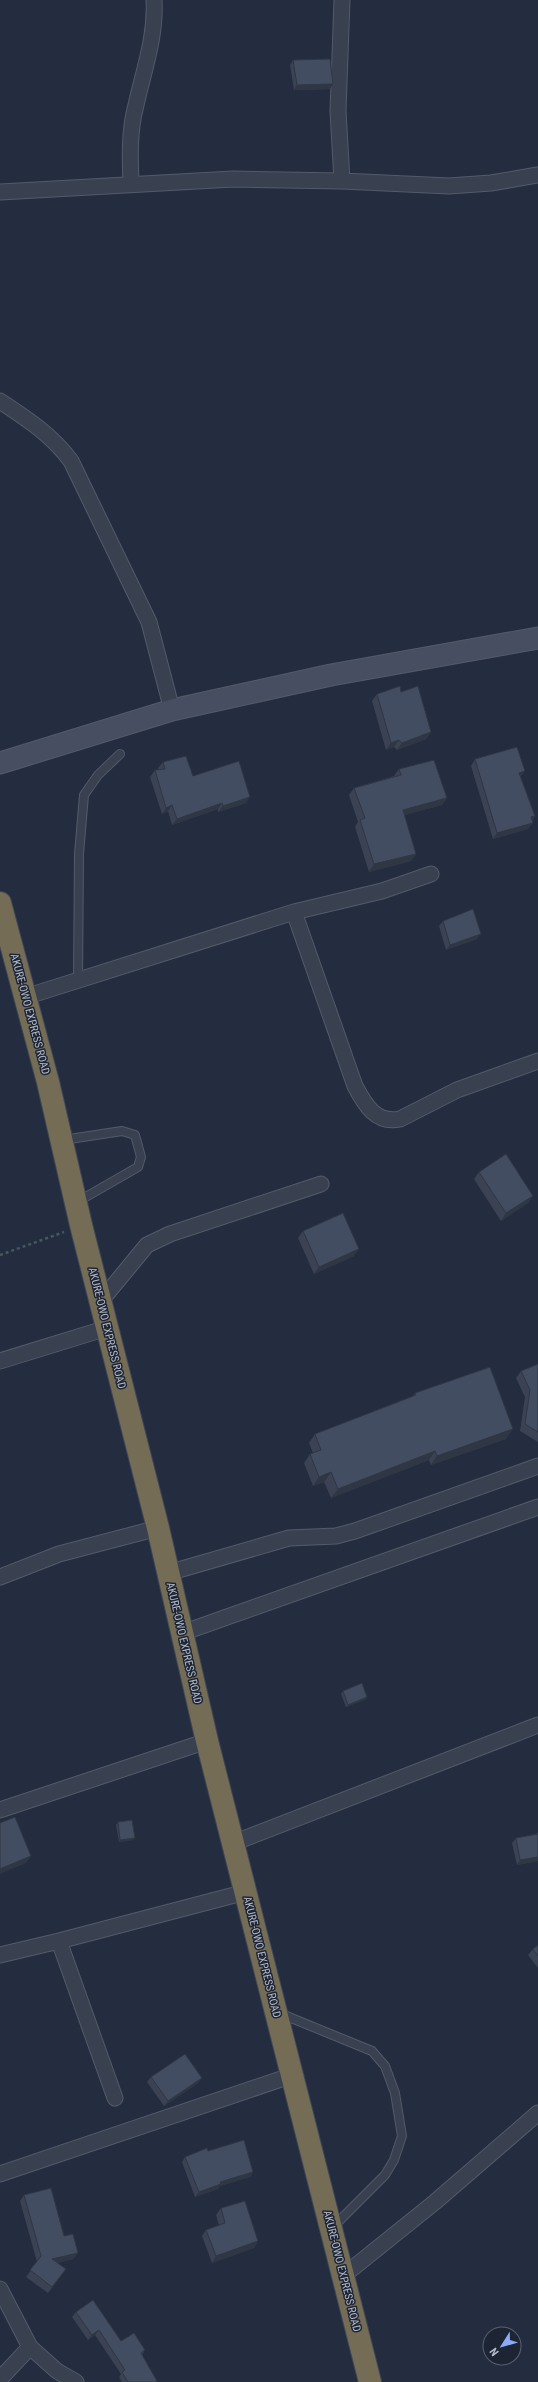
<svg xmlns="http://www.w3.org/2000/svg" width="538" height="2382" viewBox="0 0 538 2382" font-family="'Roboto Condensed',sans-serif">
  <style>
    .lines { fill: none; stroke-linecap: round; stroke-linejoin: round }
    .lane-casing { stroke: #535b6a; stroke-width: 10 }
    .street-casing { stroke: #535b6a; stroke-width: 17 }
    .secondary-casing { stroke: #535b6a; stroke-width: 23 }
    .highway-casing { stroke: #404857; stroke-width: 24 }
    .path { stroke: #45585d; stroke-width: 2.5; stroke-dasharray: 3 3; stroke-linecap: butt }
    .lane { stroke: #39404f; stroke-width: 8 }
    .street { stroke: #39404f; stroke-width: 15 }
    .secondary { stroke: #474e62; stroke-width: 21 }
    .highway { stroke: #756c56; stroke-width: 22 }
    .wall { fill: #3a4253 }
    .shaded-wall { fill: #2f3644 }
    .building { fill: #434d61; stroke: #2f3644 }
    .labels { text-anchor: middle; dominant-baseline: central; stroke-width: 3; stroke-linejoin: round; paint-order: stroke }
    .street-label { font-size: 11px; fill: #b5bbca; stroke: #1d2534 }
  </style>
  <rect width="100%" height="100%" fill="#242d3f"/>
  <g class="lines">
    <!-- lane casing -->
    <g class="lane-casing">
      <path id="lane" d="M 78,980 L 79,854 L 84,795 L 98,775 L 120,754
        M 63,1140 L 122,1131 L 135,1135 L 141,1157 L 138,1167 L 77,1202
        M 279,2013 L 372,2051 L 385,2066 L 395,2093 L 402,2136 L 394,2160 L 385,2175 L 333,2227"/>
    </g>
    <!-- street casing -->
    <g class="street-casing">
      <path id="street" d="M 342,181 L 338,111 L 342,0
        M 131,184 C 130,157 129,131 136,105 C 144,69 156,37 154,0
        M 0,192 L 233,179 L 342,181 L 449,186 L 491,183 L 538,175
        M 0,401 C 26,418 52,435 71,461 L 149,622 L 172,710
        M 294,912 L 355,1086 C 365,1105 376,1124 400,1119 L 457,1090 L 538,1061
        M 25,997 L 294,912 L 382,891 L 431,874
        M 100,1302 L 147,1245 L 170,1234 L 321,1184
        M 0,1361 L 107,1328
        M 168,1573 L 289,1538 L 336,1536 L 355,1531 L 538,1466
        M 0,1577 L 59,1554 L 158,1528
        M 182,1633 L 538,1507
        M 0,1810 L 207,1741
        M 233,1843 L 538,1725
        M 0,1955 L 59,1941
        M 115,2098 L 59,1941 L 246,1892
        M 0,2174 L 293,2075
        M 343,2276 L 435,2202 L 538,2113
        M 0,2289 L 30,2347 L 57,2371 L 76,2382
        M 0,2379 L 30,2347"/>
    </g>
    <!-- secondary casing -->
    <g class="secondary-casing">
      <path id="secondary" d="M 0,763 L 172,710 L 331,675 L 538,638"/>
    </g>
    <!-- highway casing -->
    <g class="highway-casing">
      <path id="highway" d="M 0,903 L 48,1082 L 81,1225 L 158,1528 L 207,1741 L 370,2382"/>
    </g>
    <!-- path -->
    <path class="path" d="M 0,1255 L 64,1232"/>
    <!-- lane -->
    <use href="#lane" class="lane"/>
    <!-- street -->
    <use href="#street" class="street"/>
    <!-- secondary -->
    <use href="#secondary" class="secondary"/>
    <!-- highway -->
    <use href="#highway" class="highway"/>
  </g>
  <!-- wall -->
  <path class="wall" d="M 293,60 L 333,84 L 330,89 L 294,90 L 290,65 Z
    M 401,692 L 431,732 L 426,739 L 397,750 L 394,747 L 386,750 L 372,701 L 377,694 Z
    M 475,759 L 521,777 L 535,816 L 532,821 L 528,829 L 493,839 L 471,766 Z
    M 163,762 L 193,776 L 246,803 L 218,812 L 218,809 L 172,825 L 168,811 L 162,814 L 150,777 L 155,770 L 159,770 L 158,768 Z
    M 399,769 L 447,798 L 442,805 L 404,815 L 416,854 L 411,861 L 369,872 L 355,827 L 358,822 L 349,795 L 354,788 L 394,776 Z
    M 443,921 L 477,939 L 446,950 L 439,926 Z
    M 479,1172 L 533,1196 L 528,1203 L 501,1221 L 474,1179 Z
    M 303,1231 L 354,1256 L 314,1274 L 298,1238 Z
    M 538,1364 L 538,1442 L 520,1431 L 525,1397 L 516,1378 L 521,1371 Z
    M 415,1393 L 506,1439 L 431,1465 L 429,1460 L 331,1498 L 324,1482 L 313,1486 L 304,1463 L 310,1454 L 313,1453 L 309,1443 L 315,1434 L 413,1396 Z
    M 343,1691 L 367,1697 L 366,1699 L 346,1707 L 341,1694 Z
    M 118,1822 L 133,1840 L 119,1842 L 116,1825 Z
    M 538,1832 L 538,1861 L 517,1865 L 512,1843 L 516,1838 L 536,1834 Z
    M 538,1945 L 538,1968 L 528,1955 L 533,1949 Z
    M 151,2077 L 198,2083 L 164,2106 L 147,2082 Z
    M 208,2151 L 253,2172 L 250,2177 L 220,2186 L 218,2189 L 195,2197 L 182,2162 L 185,2157 Z
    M 24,2195 L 64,2236 L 78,2253 L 73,2259 L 57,2263 L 66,2269 L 48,2293 L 26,2277 L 37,2262 L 20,2201 Z
    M 221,2208 L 258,2241 L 254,2248 L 212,2263 L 202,2236 L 206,2230 L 219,2225 L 216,2215 Z
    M 76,2312 L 121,2341 L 145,2350 L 142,2355 L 157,2381 L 156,2382 L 122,2382 L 119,2377 L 121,2374 L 95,2335 L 88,2340 L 72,2317 Z"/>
  <!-- shaded-wall -->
  <path class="shaded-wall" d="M 333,84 L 330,89 L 294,90 L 297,85 Z
    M 431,732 L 426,739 L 397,750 L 402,743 Z
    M 399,740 L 394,747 L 386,750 L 391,743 Z
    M 525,771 L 520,778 L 519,773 Z
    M 250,797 L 246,803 L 218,812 L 223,806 Z
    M 447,798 L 442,805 L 398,817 L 403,810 Z
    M 222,803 L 218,809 L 172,825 L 177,819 Z
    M 172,805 L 168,811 L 162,814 L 166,808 Z
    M 535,816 L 531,822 L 531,817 Z
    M 533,823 L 528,829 L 493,839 L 497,833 Z
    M 416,854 L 411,861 L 369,872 L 374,864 Z
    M 481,934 L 477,939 L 446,950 L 450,945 Z
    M 533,1196 L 528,1203 L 501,1221 L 506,1213 Z
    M 359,1249 L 354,1256 L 314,1274 L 319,1267 Z
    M 513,1429 L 506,1439 L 431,1465 L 437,1456 Z
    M 435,1451 L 429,1460 L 331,1498 L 338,1489 Z
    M 331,1472 L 324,1482 L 313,1486 L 319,1477 Z
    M 367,1697 L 366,1699 L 346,1707 L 348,1705 Z
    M 135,1838 L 133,1840 L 119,1842 L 120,1840 Z
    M 31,1856 L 26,1863 L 0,1874 L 0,1869 Z
    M 538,1857 L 538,1861 L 517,1865 L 520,1860 Z
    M 202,2078 L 198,2083 L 164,2106 L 168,2101 Z
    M 253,2172 L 250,2177 L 220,2186 L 218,2189 L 195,2197 L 199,2192 L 220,2182 Z
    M 258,2241 L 254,2248 L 212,2263 L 216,2256 Z
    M 78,2253 L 73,2259 L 48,2265 L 52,2259 Z
    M 99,2330 L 95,2335 L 88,2340 L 92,2335 Z"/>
  <!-- building -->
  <path class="building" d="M 330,59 L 333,84 L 297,85 L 293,60 Z
    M 400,686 L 401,692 L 418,686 L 431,732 L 402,743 L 399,740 L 391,743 L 377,694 Z
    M 517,747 L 525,771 L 519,773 L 535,816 L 531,817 L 533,823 L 497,833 L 475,759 Z
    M 186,756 L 193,776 L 239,761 L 250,797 L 223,806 L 222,803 L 177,819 L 172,805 L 166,808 L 155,770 L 165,769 L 163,762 Z
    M 434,760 L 447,798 L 403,810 L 416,854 L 374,864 L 360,820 L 365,818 L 354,788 L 401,775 L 399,769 Z
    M 473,909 L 481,934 L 450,945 L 443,921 Z
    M 506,1154 L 533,1196 L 506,1213 L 479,1172 Z
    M 343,1213 L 359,1249 L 319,1267 L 303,1231 Z
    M 538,1364 L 538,1432 L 525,1424 L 530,1390 L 521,1371 Z
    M 490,1367 L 513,1429 L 437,1456 L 435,1451 L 338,1489 L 331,1472 L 319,1477 L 310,1454 L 321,1450 L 315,1434 L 416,1395 L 415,1393 Z
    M 362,1683 L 367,1697 L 348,1705 L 343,1691 Z
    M 15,1817 L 31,1856 L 0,1869 L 0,1823 Z
    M 132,1820 L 135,1838 L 120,1840 L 118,1822 Z
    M 538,1834 L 538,1857 L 520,1860 L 516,1838 Z
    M 538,1945 L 538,1956 L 533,1949 Z
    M 185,2054 L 202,2078 L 168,2101 L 151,2077 Z
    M 244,2140 L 253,2172 L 220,2182 L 221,2184 L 199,2192 L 185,2157 L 207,2148 L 208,2151 Z
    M 51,2188 L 64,2236 L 73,2234 L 78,2253 L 52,2259 L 66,2269 L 52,2287 L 30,2270 L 41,2256 L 24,2195 Z
    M 245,2201 L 258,2241 L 216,2256 L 206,2230 L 225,2223 L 221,2208 Z
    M 93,2300 L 121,2341 L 134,2333 L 145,2350 L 141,2353 L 157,2381 L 155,2382 L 128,2382 L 122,2372 L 125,2370 L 99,2330 L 92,2335 L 76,2312 Z"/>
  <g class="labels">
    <!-- street labels -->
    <g class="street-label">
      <text transform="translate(30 1014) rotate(75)">AKURE-OWO EXPRESS ROAD</text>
      <text transform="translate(107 1328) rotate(76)">AKURE-OWO EXPRESS ROAD</text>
      <text transform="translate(184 1643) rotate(77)">AKURE-OWO EXPRESS ROAD</text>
      <text transform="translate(262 1957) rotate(76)">AKURE-OWO EXPRESS ROAD</text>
      <text transform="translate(342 2271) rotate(76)">AKURE-OWO EXPRESS ROAD</text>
    </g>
  </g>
  <!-- north arrow -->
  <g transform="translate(502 2346) rotate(233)"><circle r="19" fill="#1d2534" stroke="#5a6170"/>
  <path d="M0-3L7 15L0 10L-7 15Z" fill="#8babf9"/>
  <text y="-6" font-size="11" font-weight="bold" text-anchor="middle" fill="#b5bbca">N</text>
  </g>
</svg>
